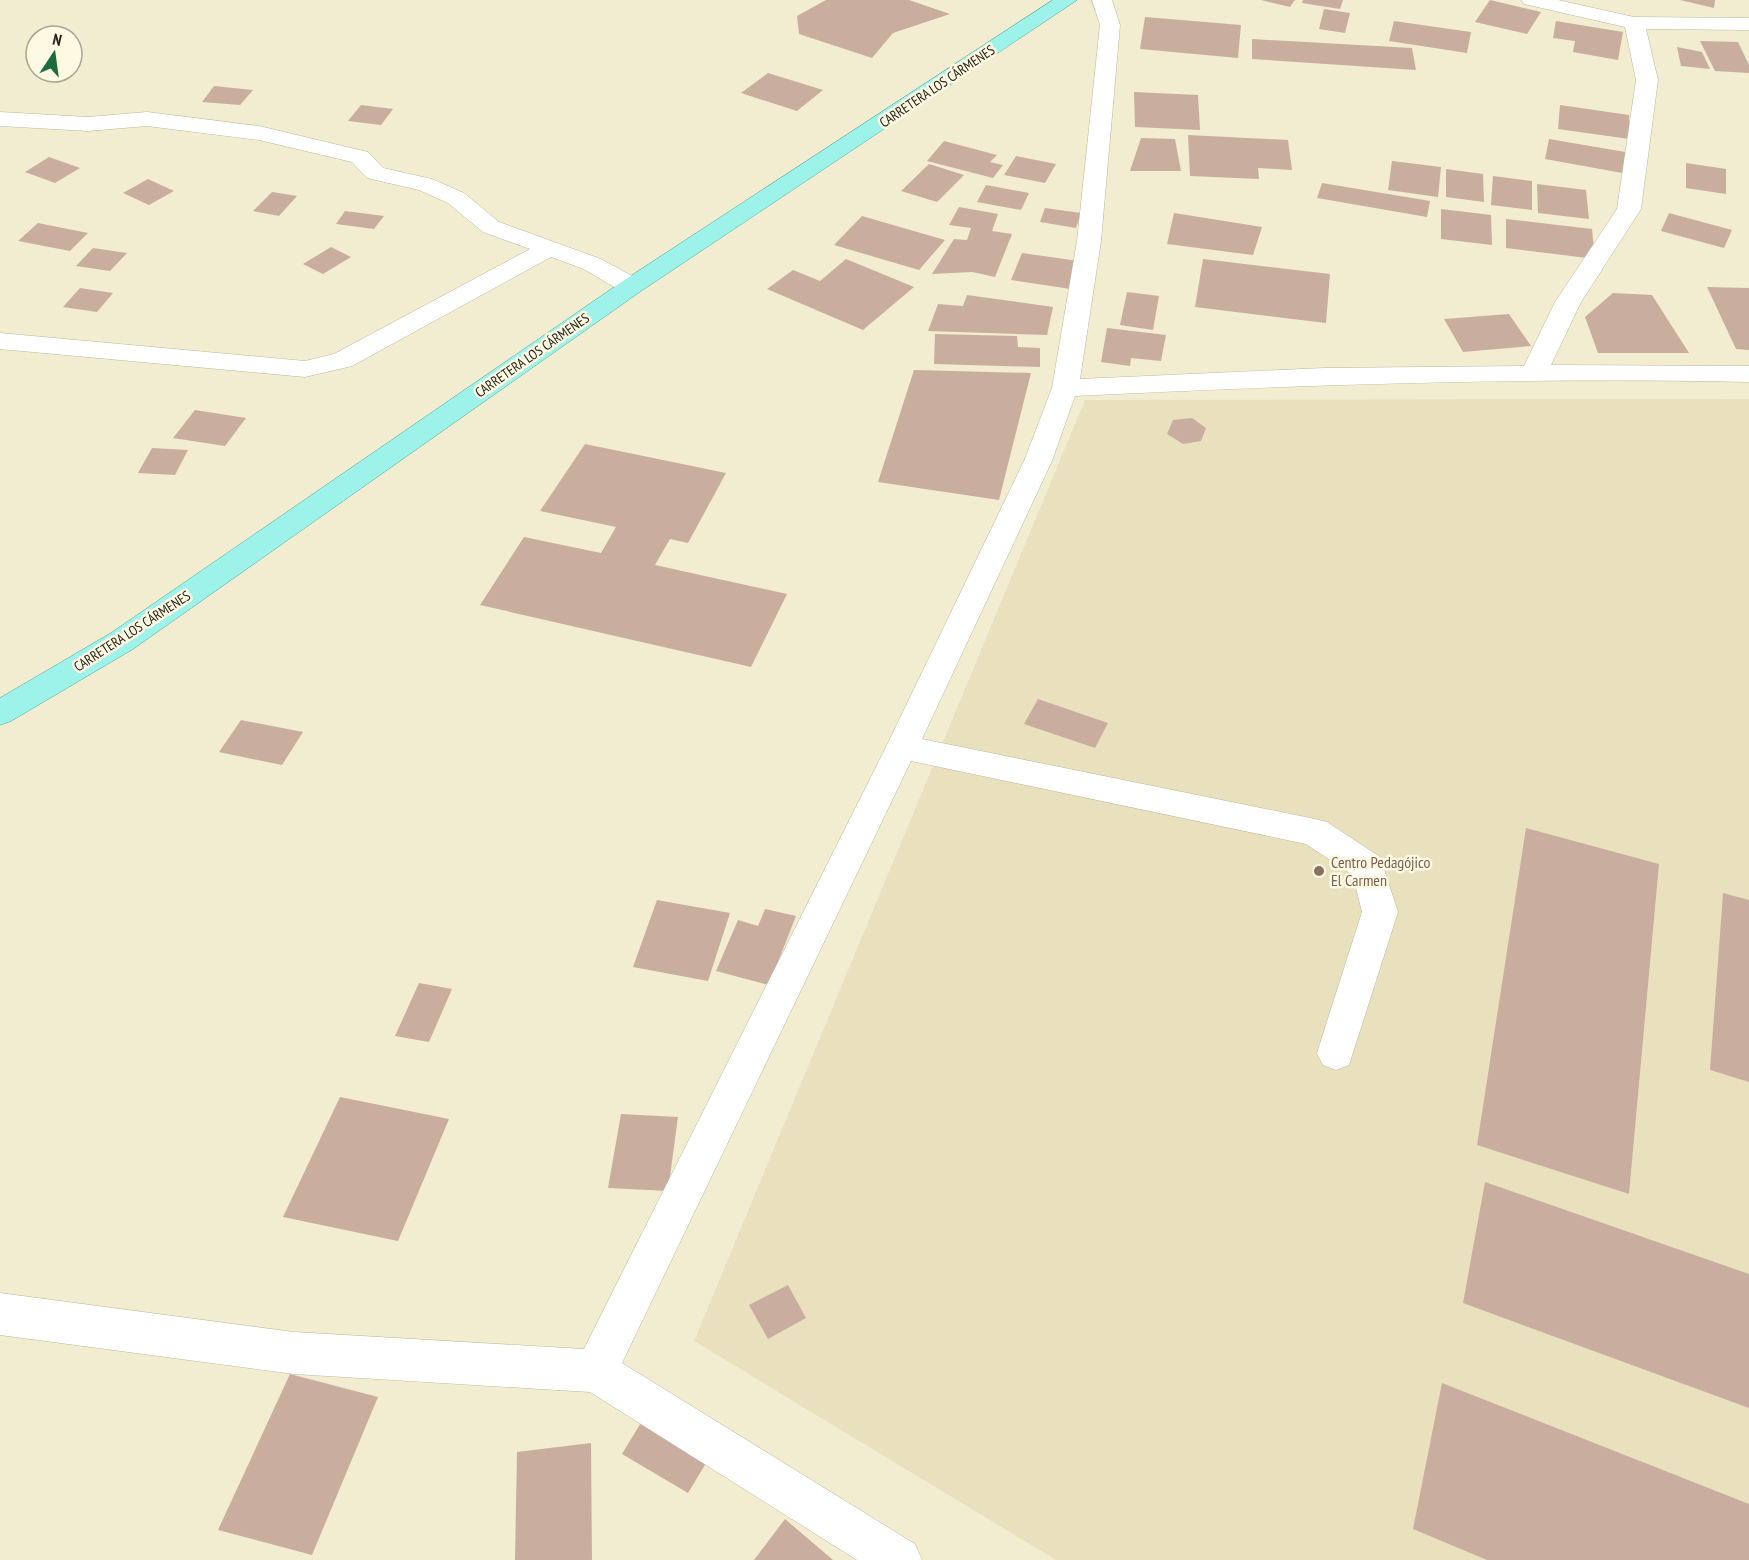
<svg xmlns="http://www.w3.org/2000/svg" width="1749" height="1560" viewBox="0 0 1749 1560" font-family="'PT Sans Narrow',sans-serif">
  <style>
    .built { fill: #e9e1be }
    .building { fill: #c9ae9f }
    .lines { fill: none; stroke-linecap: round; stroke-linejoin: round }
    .minor-casing { stroke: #bdb79c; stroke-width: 1 }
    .major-casing { stroke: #4aa698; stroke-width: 1 }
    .minor { fill: #fff; fill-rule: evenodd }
    .major { fill: #9df3ea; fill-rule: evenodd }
    .education-dot { fill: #8d6e63; stroke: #fef9e3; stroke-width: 2 }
    .labels { text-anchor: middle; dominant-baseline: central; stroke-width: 5; stroke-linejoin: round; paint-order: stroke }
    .far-street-label { font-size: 14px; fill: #28261b; stroke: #fef9e3 }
    .education-label { font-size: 16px; fill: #785e54; stroke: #fef9e3; text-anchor: start }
  </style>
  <rect width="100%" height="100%" fill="#f2ecd0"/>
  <!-- built -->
  <path class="built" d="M 1749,399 L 1749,1560 L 1056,1560 L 694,1341 L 1085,400 Z"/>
  <!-- building -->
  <path class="building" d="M 826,0 L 909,0 L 950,14 L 893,33 L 872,58 L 799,34 L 797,16 Z
    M 1261,0 L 1295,0 L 1290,7 Z
    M 1303,0 L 1343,0 L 1340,9 L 1302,3 Z
    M 1490,0 L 1541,12 L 1527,34 L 1475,22 Z
    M 1680,0 L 1715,0 L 1714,8 Z
    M 1324,9 L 1350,13 L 1345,33 L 1319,29 Z
    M 1145,17 L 1241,25 L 1238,58 L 1140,49 Z
    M 1394,21 L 1471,32 L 1467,53 L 1389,41 Z
    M 1556,21 L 1623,32 L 1618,60 L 1573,52 L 1575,41 L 1553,38 Z
    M 1252,39 L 1412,48 L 1416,70 L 1252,59 Z
    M 1700,41 L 1738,42 L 1749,65 L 1749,73 L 1715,71 Z
    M 1677,47 L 1702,52 L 1710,69 L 1681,66 Z
    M 768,73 L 823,90 L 797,111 L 741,93 Z
    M 214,86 L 253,90 L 240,105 L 202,102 Z
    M 1134,92 L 1198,95 L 1200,130 L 1135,127 Z
    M 361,105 L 393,109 L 381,125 L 348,121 Z
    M 1560,105 L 1629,115 L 1629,139 L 1558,129 Z
    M 1188,135 L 1288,140 L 1292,170 L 1258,168 L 1259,179 L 1190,176 Z
    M 1141,138 L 1175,139 L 1181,171 L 1130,171 Z
    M 1549,139 L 1631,153 L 1628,174 L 1545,159 Z
    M 944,141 L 997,155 L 990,162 L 1003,165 L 993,178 L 927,161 Z
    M 1016,156 L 1056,164 L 1045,183 L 1004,175 Z
    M 49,157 L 80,168 L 55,183 L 25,172 Z
    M 1392,161 L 1441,167 L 1438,197 L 1388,190 Z
    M 1686,163 L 1726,169 L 1726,194 L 1686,188 Z
    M 929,164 L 964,175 L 937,202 L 901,191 Z
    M 1446,169 L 1483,174 L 1484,202 L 1446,197 Z
    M 1493,176 L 1532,181 L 1532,210 L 1491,205 Z
    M 148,179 L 174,191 L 149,205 L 123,193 Z
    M 1322,183 L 1430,201 L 1427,217 L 1317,198 Z
    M 1537,184 L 1586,190 L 1589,219 L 1538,213 Z
    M 986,185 L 1029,193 L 1021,210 L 977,202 Z
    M 272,192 L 297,196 L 279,216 L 253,211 Z
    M 959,207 L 998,214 L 992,231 L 1012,234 L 995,277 L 972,272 L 932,274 L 954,239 L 967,240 L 971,228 L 949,225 Z
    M 1045,208 L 1081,213 L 1076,228 L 1040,222 Z
    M 1441,209 L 1491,215 L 1492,245 L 1441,239 Z
    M 345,211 L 384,216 L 374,229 L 336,224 Z
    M 1174,213 L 1262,227 L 1253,255 L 1167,244 Z
    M 1669,213 L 1732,230 L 1724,248 L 1661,231 Z
    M 862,216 L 945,240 L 919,270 L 834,245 Z
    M 1506,219 L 1592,229 L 1595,259 L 1506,248 Z
    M 38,223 L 88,233 L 70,251 L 18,241 Z
    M 331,247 L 351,257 L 323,274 L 303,264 Z
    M 93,248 L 127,253 L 110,271 L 76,266 Z
    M 1022,253 L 1086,262 L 1077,290 L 1011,280 Z
    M 846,259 L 914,287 L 863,330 L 767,289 L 793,270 L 820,281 Z
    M 1203,259 L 1330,274 L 1326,323 L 1195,307 Z
    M 1707,287 L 1749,288 L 1749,350 L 1736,349 Z
    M 80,288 L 113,293 L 97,312 L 63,307 Z
    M 1127,292 L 1159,296 L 1153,330 L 1120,325 Z
    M 1613,293 L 1652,295 L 1689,353 L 1598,353 L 1585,317 Z
    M 967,295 L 1053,307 L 1047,335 L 928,331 L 938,304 L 963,306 Z
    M 1509,314 L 1531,346 L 1463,352 L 1444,319 Z
    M 1107,328 L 1166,335 L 1161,361 L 1131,358 L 1130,366 L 1101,362 Z
    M 935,334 L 1017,336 L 1018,347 L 1040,348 L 1040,367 L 934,364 Z
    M 914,370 L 1031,373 L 999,500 L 878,482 Z
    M 195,410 L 246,418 L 225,446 L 173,438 Z
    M 1192,418 L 1206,428 L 1201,441 L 1183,444 L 1167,434 L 1173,420 Z
    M 585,444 L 726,473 L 688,543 L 670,539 L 655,565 L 787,594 L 751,667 L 480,605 L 524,537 L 601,553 L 616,527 L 540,511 Z
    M 152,448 L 188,450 L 175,475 L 138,473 Z
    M 1038,699 L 1108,723 L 1095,748 L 1024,724 Z
    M 241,720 L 303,732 L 282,765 L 219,752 Z
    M 1526,828 L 1659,864 L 1629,1194 L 1477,1145 Z
    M 1723,893 L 1749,900 L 1749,1082 L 1710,1070 Z
    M 657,900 L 730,913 L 708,981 L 633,967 Z
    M 765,909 L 796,916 L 769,985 L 716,971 L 738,920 L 758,926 Z
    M 419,983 L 452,989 L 429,1042 L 395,1036 Z
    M 340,1097 L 449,1119 L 398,1241 L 283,1217 Z
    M 621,1114 L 678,1117 L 668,1191 L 608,1188 Z
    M 1485,1182 L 1749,1274 L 1749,1408 L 1463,1303 Z
    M 788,1285 L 806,1318 L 768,1339 L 749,1305 Z
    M 290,1374 L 378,1397 L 312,1555 L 218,1530 Z
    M 1442,1383 L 1749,1504 L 1749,1560 L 1487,1560 L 1413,1529 Z
    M 651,1406 L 717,1445 L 688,1493 L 622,1454 Z
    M 591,1443 L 592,1560 L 515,1560 L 517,1452 Z
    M 785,1519 L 833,1560 L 754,1560 Z"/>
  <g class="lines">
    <!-- minor casing -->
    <g class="minor-casing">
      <path id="minor" d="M 1092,0 L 1112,0 L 1120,25 L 1101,241 L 1080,379 L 1324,368 L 1524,366 L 1555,302 L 1617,209 L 1636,80 L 1625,27 L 1524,4 L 1521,0 L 1558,0 L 1634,17 L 1749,18 L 1749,30 L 1646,29 L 1658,80 L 1641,209 L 1581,302 L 1551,365 L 1749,366 L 1749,382 C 1524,377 1300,385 1075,396 L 1052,461 L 922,739 L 1315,819 L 1327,822 L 1380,857 L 1398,912 L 1349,1065 L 1336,1070 L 1323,1065 L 1317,1053 L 1362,912 L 1353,875 L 1306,844 L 911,761 L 622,1363 L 915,1544 L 922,1560 L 857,1560 L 590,1392 L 294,1374 L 0,1335 L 0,1293 L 294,1332 L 584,1349 L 886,747 L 1024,461 L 1052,388 L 1077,241 L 1100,25 Z
        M 0,112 L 88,117 L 147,112 L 259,126 L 368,152 L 383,168 L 432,179 L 464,193 L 499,222 L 601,259 L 641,281 L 644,286 L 641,291 C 620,296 602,278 583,269 C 573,265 562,261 551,257 L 352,366 L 305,377 L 0,349 L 0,333 L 305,361 L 334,354 L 530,249 L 483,232 L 448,203 L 419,190 L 367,178 L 352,162 L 259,140 L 147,126 L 88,131 L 0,126 Z"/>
    </g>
    <!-- major casing -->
    <g class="major-casing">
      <path id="major" d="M 1053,0 L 1077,0 L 641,291 L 133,649 L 11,721 L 0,725 L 0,698 L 111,633 L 623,281 Z"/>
    </g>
    <!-- minor -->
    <use href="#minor" class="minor"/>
    <!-- major -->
    <use href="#major" class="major"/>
  </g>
  <!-- markers -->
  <circle class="education-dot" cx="1319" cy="871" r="6"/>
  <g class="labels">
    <!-- far-street labels -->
    <g class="far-street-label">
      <text transform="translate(937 86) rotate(-34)">CARRETERA LOS CÁRMENES</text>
      <text transform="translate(532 355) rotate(-35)">CARRETERA LOS CÁRMENES</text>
      <text transform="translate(132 631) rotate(-33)">CARRETERA LOS CÁRMENES</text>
    </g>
    <!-- education labels -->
    <g class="education-label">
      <text x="1331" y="862">Centro Pedagójico<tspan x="1331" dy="18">El Carmen</tspan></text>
    </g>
  </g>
  <!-- north arrow -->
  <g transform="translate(54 54) rotate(13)"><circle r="28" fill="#fef9e3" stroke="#a8a593" stroke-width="1.5"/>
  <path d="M0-4.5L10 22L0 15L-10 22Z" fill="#1a6c3c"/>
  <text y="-9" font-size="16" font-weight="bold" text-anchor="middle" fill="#28261b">N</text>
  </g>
</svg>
